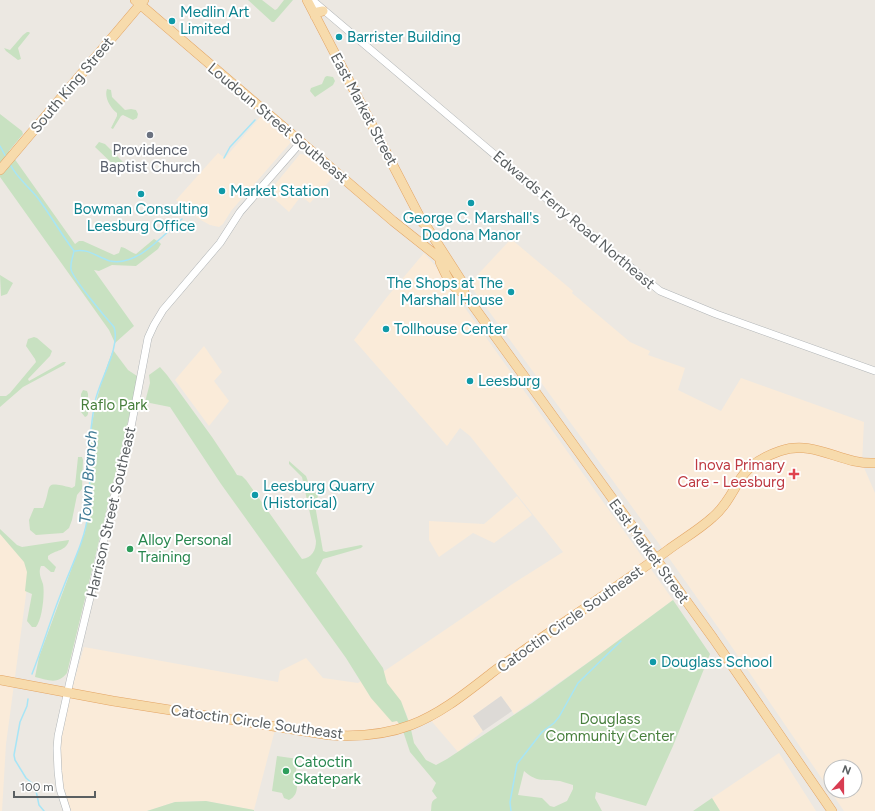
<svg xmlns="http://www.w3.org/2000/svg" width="875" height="811" viewBox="0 0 875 811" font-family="Figtree,sans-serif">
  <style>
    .commercial { fill: #faebd9; fill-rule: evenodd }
    .industrial { fill: #dddad6 }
    .green { fill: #c8e1c1; fill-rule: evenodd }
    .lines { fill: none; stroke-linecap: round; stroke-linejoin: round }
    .stream { stroke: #a7e5f6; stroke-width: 1.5 }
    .minor-casing { stroke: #b0b4b6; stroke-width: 8 }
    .major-casing { stroke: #e3a464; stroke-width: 10 }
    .minor { stroke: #fff; stroke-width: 7 }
    .major { stroke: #f7dbac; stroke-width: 9 }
    .culture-dot { fill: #0f9aa8; stroke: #fff; stroke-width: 1.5 }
    .worship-dot { fill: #6b7280; stroke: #fff; stroke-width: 1.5 }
    .health-dot { fill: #e0444e; stroke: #fff; stroke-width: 1.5 }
    .leisure-dot { fill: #2e9e5b; stroke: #fff; stroke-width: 1.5 }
    .labels { text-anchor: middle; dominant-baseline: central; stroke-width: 4; stroke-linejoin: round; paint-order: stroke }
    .culture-label { font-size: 15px; fill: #0d838f; stroke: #fff; text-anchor: start }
    .street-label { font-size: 15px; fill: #5a5f61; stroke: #fff }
    .worship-label { font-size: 15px; fill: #5b616d; stroke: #fff }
    .park-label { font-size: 15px; fill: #477f3c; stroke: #fff }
    .health-label { font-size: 15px; fill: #be3a42; stroke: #fff; text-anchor: end }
    .leisure-label { font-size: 15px; fill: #27864d; stroke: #fff; text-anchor: start }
    .water-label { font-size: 16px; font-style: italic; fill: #417c96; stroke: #fff }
  </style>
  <rect width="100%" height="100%" fill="#ece8e2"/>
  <!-- commercial -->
  <path class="commercial" d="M 261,116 L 291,142 L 231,211 L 223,224 L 219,227 L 210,225 L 199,219 L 176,200 L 218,153 L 225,158 Z
    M 300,154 L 307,155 L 333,177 L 310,203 L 301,196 L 289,212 L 268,193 Z
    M 511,239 L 573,291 L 572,293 L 630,342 L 650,351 L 648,355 L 685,368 L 678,390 L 721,411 L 741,378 L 864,422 L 862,463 L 875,493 L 875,811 L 844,811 L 734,650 L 657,541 L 469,284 ZM 831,767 L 855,767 L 855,791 L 831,791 Z
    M 424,253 L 433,263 L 673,600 L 600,654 L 514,714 L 501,696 L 473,716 L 483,731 L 458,752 L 428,717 L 410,725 L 406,713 L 387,684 L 383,672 L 514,583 L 563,552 L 470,436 L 460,428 L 447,446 L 354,340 L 387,297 Z
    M 204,346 L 222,372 L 214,381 L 229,401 L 209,426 L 175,380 Z
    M 517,496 L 532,515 L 494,543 L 473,533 L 439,557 L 429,540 L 429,521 L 484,524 Z
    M 0,532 L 30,565 L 6,744 L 2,811 L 0,811 Z
    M 84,647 L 278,682 L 280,671 L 306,658 L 323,678 L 358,683 L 361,681 L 371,698 L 397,721 L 402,728 L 372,734 L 276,726 L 254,810 L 206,801 L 175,802 L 147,811 L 67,811 L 63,799 L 58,736 Z
    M 779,753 L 816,811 L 720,811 L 712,798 Z"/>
  <!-- industrial -->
  <path class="industrial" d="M 501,696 L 512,711 L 483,731 L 473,716 Z"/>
  <!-- green -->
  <path class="green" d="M 248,0 L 262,0 L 275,10 L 277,9 L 284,0 L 293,0 L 274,22 L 272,22 Z
    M 27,32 L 29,32 L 30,33 L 18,48 L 21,59 L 18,60 L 6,51 L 4,48 L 10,50 L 23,35 Z
    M 327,76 L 333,77 L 335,81 L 333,85 L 315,97 L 310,91 L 311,88 L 322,84 L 325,77 Z
    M 107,89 L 111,90 L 112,97 L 125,110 L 131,109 L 136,110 L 138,114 L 137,118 L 133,120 L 123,115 L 121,116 L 113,129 L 111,128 L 117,116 L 117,113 C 110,108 104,97 107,89 Z
    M 0,114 L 22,131 L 23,134 L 9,151 L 75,244 L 79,241 L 83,241 L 114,255 L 119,253 L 121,247 C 127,248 130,252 136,254 L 154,239 L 159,242 L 161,244 L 158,249 L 136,266 L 112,265 L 99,271 L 94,270 L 134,326 L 115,343 L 109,330 L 0,177 Z
    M 99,142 L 105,144 L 124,163 L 119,170 L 95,147 Z
    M 0,275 L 13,283 L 7,294 L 1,296 Z
    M 34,337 L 37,338 L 52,351 L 50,356 L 28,379 L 29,381 L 63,362 L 66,362 L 64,365 L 23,387 L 0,407 L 0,396 L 6,396 L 10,393 L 36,362 L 35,359 L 26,346 L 28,339 Z
    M 113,350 L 128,370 L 137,376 L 131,415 L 129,417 L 67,673 C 57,685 49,680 35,677 L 39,657 L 85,532 C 90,504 88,478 90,449 C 91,414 100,383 113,350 Z
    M 160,367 L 167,375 L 212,437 L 234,470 L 237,475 L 242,476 L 246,480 L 302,559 C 312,558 316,550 316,541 L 302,477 L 289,464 L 289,461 L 306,476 L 311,490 L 317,493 L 318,496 L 315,505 L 323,551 L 326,552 L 361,545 L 363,546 L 361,548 L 323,559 L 316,573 L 383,668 L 387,683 L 401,701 L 410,725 L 414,743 L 426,760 L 436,765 L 447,759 L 532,703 L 600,654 L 673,600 L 710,654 L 673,746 L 646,806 L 596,792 L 595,798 L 602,811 L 431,811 C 432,805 430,801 437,798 L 432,791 L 436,783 L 410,752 L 402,728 L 397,721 L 392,722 L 371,698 L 346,658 L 221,484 L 170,407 L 145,402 L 150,383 L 149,375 ZM 524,771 C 537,783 545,779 560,781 C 564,782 569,784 573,785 L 573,789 L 567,801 L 554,807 L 550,806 L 542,798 L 518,795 Z
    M 83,390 L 87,391 L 88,394 L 88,414 L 87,416 L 85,417 L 81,412 L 81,394 Z
    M 78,457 L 82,457 L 83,460 L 82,489 L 77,495 L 72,520 L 69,528 L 63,533 L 36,535 L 30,530 L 29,520 L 34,508 L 43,508 C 53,486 41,480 72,488 L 75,486 Z
    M 0,529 L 17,545 L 22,547 L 69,540 C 67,551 55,550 48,556 L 48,559 L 56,567 L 54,572 L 51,572 L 44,566 L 41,566 C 38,573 41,578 43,584 C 45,594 42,620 36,627 L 32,627 L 27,621 L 32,594 L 25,591 L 27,572 L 24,562 L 0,534 Z
    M 277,756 L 298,759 L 294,783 L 297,786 C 297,792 295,797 289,800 L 284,798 L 282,793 L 272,791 Z
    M 712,798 L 720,811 L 693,811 Z
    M 206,801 L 254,810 L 254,811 L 147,811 L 175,802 Z"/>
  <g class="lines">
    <!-- stream -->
    <path class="stream" d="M 0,146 L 6,157
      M 224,158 L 230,147 L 255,120
      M 10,164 C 16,177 28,186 37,197 C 50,214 61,234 74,251 C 73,257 70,263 71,269 C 72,278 106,318 114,327 C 121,347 99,381 95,402 C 92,418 90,434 90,450 C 89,472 91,493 88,514 C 85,541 71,566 62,591 C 51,618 43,646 32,674
      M 75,251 C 88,248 97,257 110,261 C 137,267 163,235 182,219
      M 28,699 L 27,706 L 20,722 L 14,755 L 15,760 L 26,778 L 35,786 L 39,805 L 44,811
      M 511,811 L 510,802 L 517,764 L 542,732 L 554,723 L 559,717 L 578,683 L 621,641"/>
    <!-- minor casing -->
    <g class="minor-casing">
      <path id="minor" d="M 312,0 L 547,199 L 660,291 L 716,314 L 875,371
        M 67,811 L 60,789 L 58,771 L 57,748 L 58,736 L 70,681 L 131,427 L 148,338 L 154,325 L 163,310 L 220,243 L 240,212 L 301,142"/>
    </g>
    <!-- major casing -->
    <g class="major-casing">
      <path id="major" d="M 135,0 L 393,221 L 437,256 L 447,266
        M 307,0 L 423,223
        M 315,16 L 318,12 L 323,11
        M 0,170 L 144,0
        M 421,218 L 464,285 L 464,293 L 713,638 L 832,811
        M 440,262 C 446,275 450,287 464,293
        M 0,680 L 113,701 L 329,735 C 357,737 385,735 411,725 C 442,713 467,692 493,672 C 505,663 518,655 530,646 C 576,614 623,583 668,550 C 683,539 700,529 713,517 C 726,506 732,492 741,478 C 750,464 765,456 780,451 C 815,439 841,465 875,463"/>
    </g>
    <!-- minor -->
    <use href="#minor" class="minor"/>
    <!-- major -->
    <use href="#major" class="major"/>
  </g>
  <!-- markers -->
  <g class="culture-dot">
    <circle cx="172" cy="21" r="4"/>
    <circle cx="339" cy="37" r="4"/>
    <circle cx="222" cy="191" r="4"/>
    <circle cx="141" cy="194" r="4"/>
    <circle cx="471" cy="203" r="4"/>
    <circle cx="511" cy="292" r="4"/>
    <circle cx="386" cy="329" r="4"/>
    <circle cx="470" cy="381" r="4"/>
    <circle cx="255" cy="495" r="4"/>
    <circle cx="653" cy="662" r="4"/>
  </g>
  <circle class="worship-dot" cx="150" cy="135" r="4"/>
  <path class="health-dot" d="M792 468h4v4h4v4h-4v4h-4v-4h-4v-4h4z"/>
  <g class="leisure-dot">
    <circle cx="130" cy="549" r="4"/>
    <circle cx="286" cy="771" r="4"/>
  </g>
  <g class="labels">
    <!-- culture labels -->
    <g class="culture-label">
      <text x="180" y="12">Medlin Art<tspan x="180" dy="17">Limited</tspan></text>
      <text x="347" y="37">Barrister Building</text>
      <text x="230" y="191">Market Station</text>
      <text x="141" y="209" text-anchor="middle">Bowman Consulting<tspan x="141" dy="17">Leesburg Office</tspan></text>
      <text x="471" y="218" text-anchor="middle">George C. Marshall's<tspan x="471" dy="17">Dodona Manor</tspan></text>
      <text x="503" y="283" text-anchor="end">The Shops at The<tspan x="503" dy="17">Marshall House</tspan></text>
      <text x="394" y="329">Tollhouse Center</text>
      <text x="478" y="381">Leesburg</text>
      <text x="263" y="486">Leesburg Quarry<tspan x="263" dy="17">(Historical)</tspan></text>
      <text x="661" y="662">Douglass School</text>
    </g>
    <!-- street labels -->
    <g class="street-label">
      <text transform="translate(72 85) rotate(-50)">South King Street</text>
      <text transform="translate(364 109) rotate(62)">East Market Street</text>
      <text transform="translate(278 123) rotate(40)">Loudoun Street Southeast</text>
      <text transform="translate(574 220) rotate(40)">Edwards Ferry Road Northeast</text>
      <text transform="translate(111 512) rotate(-77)">Harrison Street Southeast</text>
      <text transform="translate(649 551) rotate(54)">East Market Street</text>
      <text transform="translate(570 619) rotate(-35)">Catoctin Circle Southeast</text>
      <text transform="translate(257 722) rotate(8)">Catoctin Circle Southeast</text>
    </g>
    <!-- worship labels -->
    <g class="worship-label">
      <text x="150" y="150">Providence<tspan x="150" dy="17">Baptist Church</tspan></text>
    </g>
    <!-- park labels -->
    <g class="park-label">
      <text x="114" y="405">Raflo Park</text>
      <text x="610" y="719">Douglass<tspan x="610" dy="17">Community Center</tspan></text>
    </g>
    <!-- health labels -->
    <g class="health-label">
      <text x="785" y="465">Inova Primary<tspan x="785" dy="17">Care - Leesburg</tspan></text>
    </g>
    <!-- leisure labels -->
    <g class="leisure-label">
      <text x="138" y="540">Alloy Personal<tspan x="138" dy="17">Training</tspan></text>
      <text x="294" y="762">Catoctin<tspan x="294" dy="17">Skatepark</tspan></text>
    </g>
    <!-- water labels -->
    <g class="water-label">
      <text transform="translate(88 477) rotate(-86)">Town Branch</text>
    </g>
  </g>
  <!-- north arrow -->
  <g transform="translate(843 779) rotate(21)"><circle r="19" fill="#ffffff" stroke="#bdbfc0"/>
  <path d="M0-3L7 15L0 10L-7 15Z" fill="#d83c51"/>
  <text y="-6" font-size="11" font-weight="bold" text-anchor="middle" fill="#5a5f61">N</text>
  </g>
  <!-- scale -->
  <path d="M14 791v6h81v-6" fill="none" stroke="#5a5f61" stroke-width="2"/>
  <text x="20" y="791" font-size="12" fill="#5a5f61" stroke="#ffffff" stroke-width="3" paint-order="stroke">100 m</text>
</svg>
